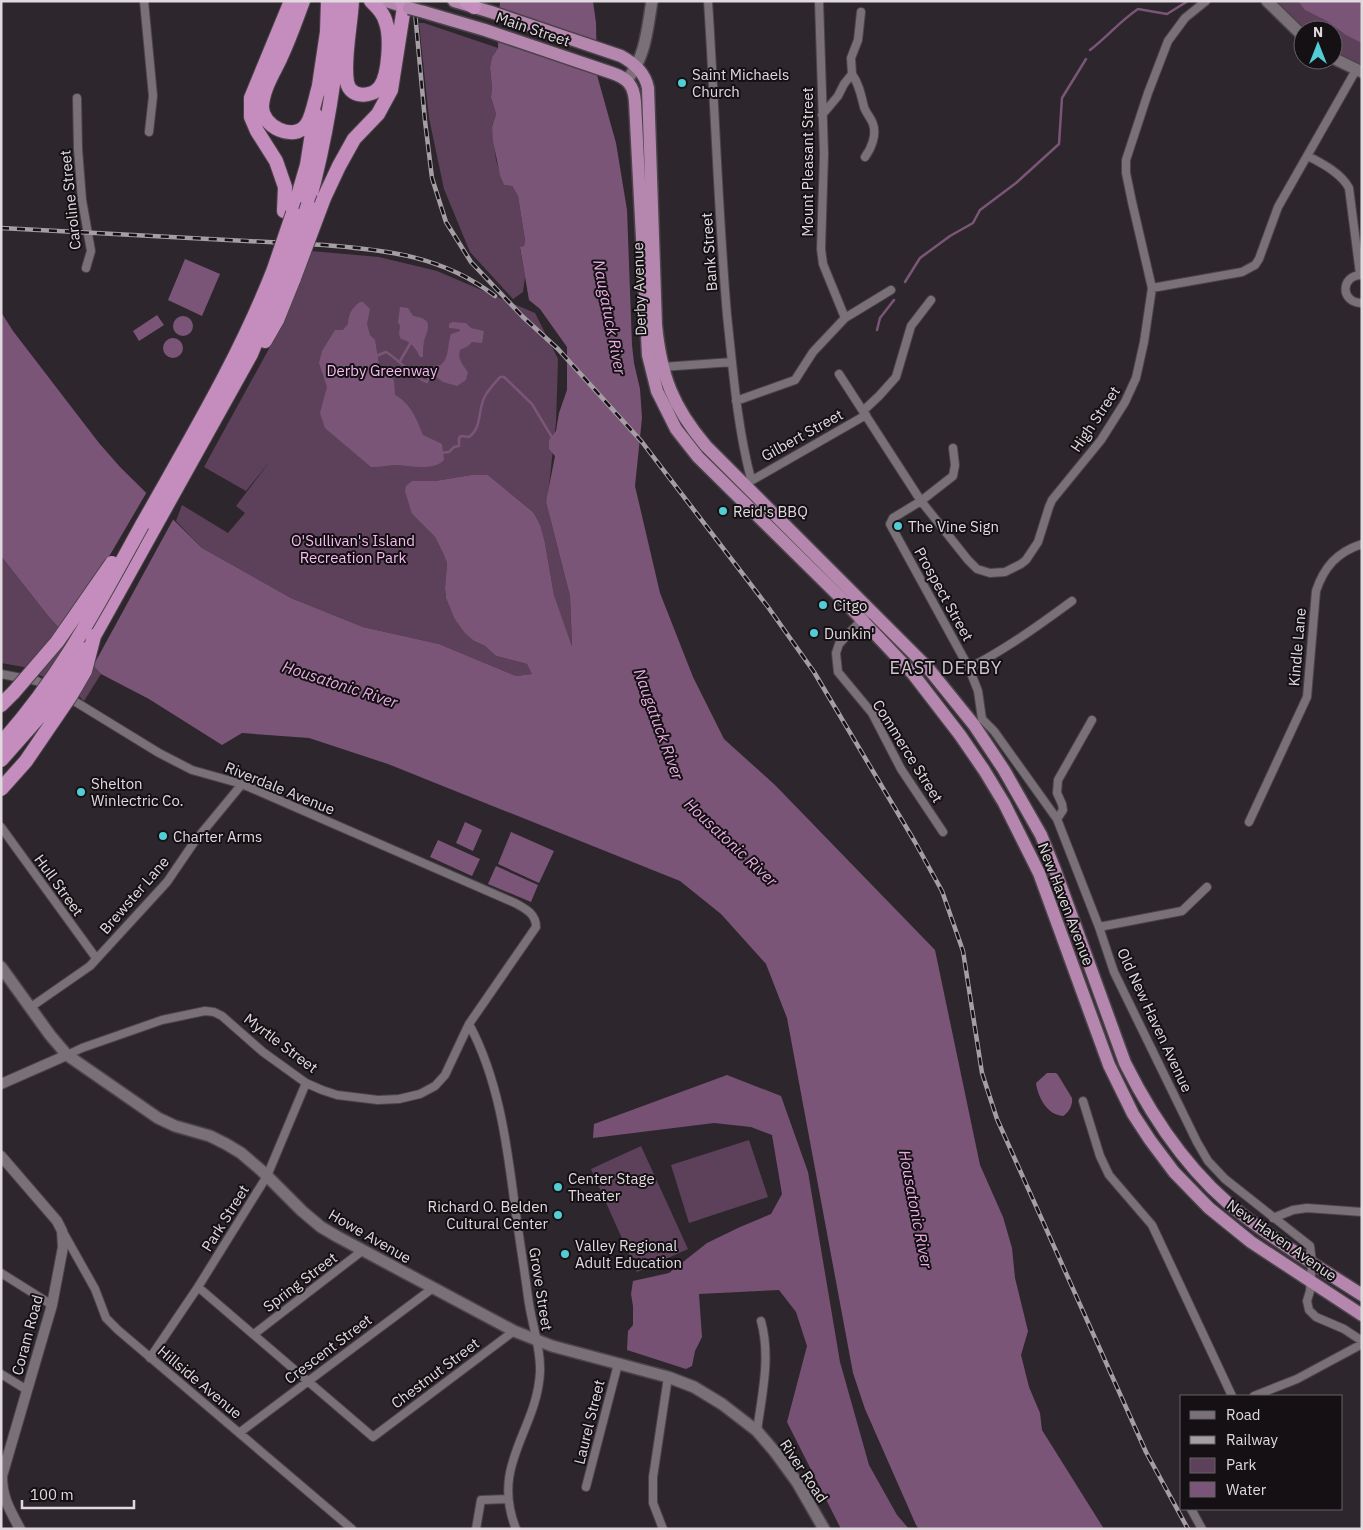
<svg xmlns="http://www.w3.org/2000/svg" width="1363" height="1530" viewBox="0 0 1363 1530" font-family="'IBM Plex Sans',sans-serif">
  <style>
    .green { fill: #5d415a }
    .forest { fill: #775173 }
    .water { fill: #7b5577 }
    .pier { fill: #2e262d }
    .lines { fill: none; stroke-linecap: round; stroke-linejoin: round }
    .stream { stroke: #7b5577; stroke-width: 2.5 }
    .minor-casing { stroke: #4b444a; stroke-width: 10 }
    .tertiary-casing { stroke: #4b444a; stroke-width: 12 }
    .secondary-casing { stroke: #4b444a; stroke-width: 14 }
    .trunk-casing { stroke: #4b444a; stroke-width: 15 }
    .motorway-casing { stroke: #4b444a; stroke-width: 16 }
    .minor { stroke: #7a7078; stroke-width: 8 }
    .tertiary { stroke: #7a7078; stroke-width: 10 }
    .secondary { stroke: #7a7078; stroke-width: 11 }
    .trunk { stroke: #b587af; stroke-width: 12 }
    .motorway { stroke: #c48dbd; stroke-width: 14 }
    .rail-casing { stroke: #a59ea4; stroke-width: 4.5 }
    .rail { stroke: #141014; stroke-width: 2.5; stroke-dasharray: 8; stroke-linecap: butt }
    .trunk-bridge-casing { stroke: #4b444a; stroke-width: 15; stroke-linecap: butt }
    .motorway-bridge-casing { stroke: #4b444a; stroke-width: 16; stroke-linecap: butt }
    .trunk-bridge { stroke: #b587af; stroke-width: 12 }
    .motorway-bridge { stroke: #c48dbd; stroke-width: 14 }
    .poi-dot { fill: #52ccd5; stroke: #141014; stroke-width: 2 }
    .labels { text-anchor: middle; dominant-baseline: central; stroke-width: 4; stroke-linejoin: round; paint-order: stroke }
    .street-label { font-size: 15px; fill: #e0dadf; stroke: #141014 }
    .poi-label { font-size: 15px; fill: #e0dadf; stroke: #141014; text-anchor: start }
    .park-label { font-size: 15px; fill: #f9bbf1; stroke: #141014 }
    .water-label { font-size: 16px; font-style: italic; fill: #e9ace2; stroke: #141014 }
    .quarter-label { font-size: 18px; letter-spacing: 1px; fill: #d0c5cf; stroke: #141014 }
  </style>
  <rect width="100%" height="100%" fill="#2e262d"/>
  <!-- green -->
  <path class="green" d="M 1275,1 L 1362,1 L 1362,68 L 1333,53 L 1333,30 L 1303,30 Z
    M 419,23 L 424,23 L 498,48 L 492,57 L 490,67 L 492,87 L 491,97 L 496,114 L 492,127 L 496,160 L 504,185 L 512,186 L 518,196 L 525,240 L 524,246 L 520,248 L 525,277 L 523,292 L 513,299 L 470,252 L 444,189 L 429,118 Z
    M 311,251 L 379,257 L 437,271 L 535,313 L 558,359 L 556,422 L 548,495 L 546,502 L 570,596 L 572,649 L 554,595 L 545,543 L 533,512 L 488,475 L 471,475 L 435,481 L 418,481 L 412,514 L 435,537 L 443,553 L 447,563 L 445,588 L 446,598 L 454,618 L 474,641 L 485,646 L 496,656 L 527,664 L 533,674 L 516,676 L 439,644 L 363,627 L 291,598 L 202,548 L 176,521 L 182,505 L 228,533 L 245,513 L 236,506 L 271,460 L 246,491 L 204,467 L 282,325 Z
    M 1,556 L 49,617 L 101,674 L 84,701 L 78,695 L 24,667 L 1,663 Z
    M 749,1140 L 768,1197 L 689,1223 L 671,1165 Z
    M 641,1146 L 688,1249 L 637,1272 L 591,1169 Z"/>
  <!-- forest -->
  <path class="forest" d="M 727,1075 L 781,1096 L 808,1172 L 840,1362 L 869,1465 L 897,1515 L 909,1529 L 841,1529 L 787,1422 L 807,1346 L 796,1312 L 779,1290 L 699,1294 L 702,1337 L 695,1351 L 692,1366 L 686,1369 L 627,1350 L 628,1331 L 633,1325 L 633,1306 L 631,1294 L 633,1281 L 669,1273 L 707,1243 L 740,1227 L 771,1214 L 782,1194 L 772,1135 L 751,1127 L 714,1123 L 593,1138 L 594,1124 Z"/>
  <!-- water -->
  <path class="water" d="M 500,1 L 593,1 L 596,23 L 597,75 L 616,143 L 627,210 L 632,345 L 634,363 L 640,389 L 642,418 L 635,486 L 660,593 L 693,677 L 724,739 L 775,785 L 935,950 L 980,1165 L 1003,1217 L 1012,1248 L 1015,1278 L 1028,1331 L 1021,1355 L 1029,1387 L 1040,1413 L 1042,1430 L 1104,1529 L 919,1529 L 916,1525 L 865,1409 L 853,1373 L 787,1018 L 766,964 L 721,914 L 680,881 L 388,764 L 309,738 L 242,733 L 222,745 L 149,699 L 101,674 L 49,617 L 1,556 L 1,312 L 13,331 L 99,443 L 120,467 L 202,548 L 291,598 L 363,627 L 439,644 L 516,676 L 532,674 L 527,664 L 496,656 L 485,646 L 474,641 L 465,633 L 454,618 L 446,598 L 445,588 L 447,563 L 443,553 L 435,537 L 412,514 L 405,491 L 406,486 L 412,481 L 435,481 L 471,475 L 488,475 L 533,512 L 540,525 L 545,543 L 554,595 L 572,647 L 570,596 L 546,502 L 555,456 L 549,449 L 549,440 L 556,431 L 559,413 L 567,390 L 567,347 L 540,309 L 529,300 L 520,247 L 524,246 L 525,240 L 518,196 L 512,186 L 504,185 L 500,175 L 493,141 L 492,127 L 496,114 L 491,97 L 492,87 L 490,67 L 492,57 L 498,48 Z
    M 1298,1 L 1362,1 L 1362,43 L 1346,35 L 1327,21 L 1305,10 Z
    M 185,259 L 220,274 L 202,316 L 168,300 Z
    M 360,302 L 363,302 L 370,309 L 367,324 L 370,335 L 375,340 L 380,371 L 391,375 L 394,381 L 395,395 C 411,404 416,418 423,435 L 442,444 L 444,460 C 433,471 412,466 398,465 C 389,465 380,467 371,467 L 325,428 L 320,413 L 327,387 L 319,363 L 322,351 L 335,330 L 343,330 L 348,324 C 348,314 352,308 360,302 Z
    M 400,307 L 408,308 L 413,316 C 433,319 429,326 424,341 C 423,346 423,352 423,357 L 420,357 C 416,349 411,341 401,339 L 399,334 L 400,326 L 398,322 Z
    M 157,315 L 164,325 L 139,341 L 133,331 Z
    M173 326a10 10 0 1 1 20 0a10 10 0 1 1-20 0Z
    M 452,322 L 466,323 L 471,328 L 484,331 L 482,343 L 472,342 L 468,346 L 460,350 C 457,359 463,365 468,372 L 466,380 L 457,386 L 443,382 L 431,373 L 431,369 L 434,366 L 441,365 C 450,356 447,345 451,334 L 460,331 L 459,329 L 449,328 L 449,324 Z
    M163 348a10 10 0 1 1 20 0a10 10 0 1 1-20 0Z
    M 465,822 L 482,830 L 473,851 L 456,843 Z
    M 511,832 L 554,851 L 539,883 L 498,864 Z
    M 438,840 L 480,859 L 472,876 L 430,857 Z
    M 496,866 L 538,885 L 531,902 L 488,884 Z
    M 1047,1073 L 1056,1073 L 1058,1075 L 1072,1098 C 1073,1105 1069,1112 1063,1116 C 1047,1115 1038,1097 1036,1083 Z"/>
  <!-- pier -->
  <path class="pier" d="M 498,7 L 598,41 L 599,74 L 496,40 Z
    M 148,490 L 175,516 L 92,668 L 57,630 L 100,572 Z"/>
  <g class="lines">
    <!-- stream -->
    <path class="stream" d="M 1090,50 C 1107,37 1120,21 1138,9 L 1167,14 L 1188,1
      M 905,282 L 920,258 L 950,236 L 973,223 L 980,210 L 1016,183 L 1059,144 L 1062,98 L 1086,59
      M 877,330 L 880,318 L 894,300
      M 376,356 L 386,352 C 400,360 413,378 427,382 L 431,369
      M 400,361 L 410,344
      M 440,453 L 449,452 L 454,447 L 459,446 L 459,438 L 461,436 L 469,437 C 483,426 477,411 485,396 C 489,389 495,383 500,377 L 504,377 L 532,404 L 553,439"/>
    <!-- minor casing -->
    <g class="minor-casing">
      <path id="minor" d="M 144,1 L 153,96 L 149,132
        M 708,1 C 715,106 718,210 727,315 C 733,370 737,426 751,479
        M 819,1 L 824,154 L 821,249 L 823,264 L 845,318
        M 852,74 C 859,84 861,95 864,107 C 866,113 871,118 873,124 C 877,135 871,149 865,157
        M 77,98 L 78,149 L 82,200 L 91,251 L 86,268
        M 822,115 L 838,96 L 844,84 L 852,74 L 851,58 L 858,40 L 861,12
        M 1308,156 C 1323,164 1341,173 1349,188 L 1360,274
        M 1362,275 C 1340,275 1340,303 1362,303
        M 1152,288 L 1242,272 L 1255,265 L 1259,259 L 1278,207 L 1356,70
        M 662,367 L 732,362
        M 839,374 L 921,501 L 968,560 L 977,569 L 990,573 L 1005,572 L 1021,564 L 1026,560 L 1038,542 L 1049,507 L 1052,500 L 1101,440 L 1125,402 L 1136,378 L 1144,342 L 1152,288 L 1132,202 L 1126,173 L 1126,160 L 1148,93 L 1168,41 L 1185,18 L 1206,1
        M 736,401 L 795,380 L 813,352 L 845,318 L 891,290
        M 864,410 L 879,396 L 896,377 L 911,326 L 931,300
        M 953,448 L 955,465 L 953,476 L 921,501 L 893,518 L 890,524 L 969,668 L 978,691 L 982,719
        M 749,482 L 866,415
        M 870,611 L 839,644 L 836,653 L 838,672 L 872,713 L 901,769 L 943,832
        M 969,668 C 1006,649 1038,626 1072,601
        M 1,674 L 37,681 L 49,688
        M 66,696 L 159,753 L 192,770 L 242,784 L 515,903 C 526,909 536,914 536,927 L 469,1024 L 445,1075 L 435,1086 L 420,1094 L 399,1099 L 378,1100 L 337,1095 L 322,1090 L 306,1083 L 263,1052 L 222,1016 L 214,1012 L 205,1011 L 162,1020 L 82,1048 L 67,1055
        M 982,719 L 994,731 L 1057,819 L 1099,927 L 1114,972 L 1197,1142 L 1208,1161 L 1225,1179 L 1310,1246 L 1312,1263 L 1310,1291 L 1307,1301 L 1309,1310 L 1316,1317 L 1344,1329 L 1362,1341
        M 1057,819 L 1063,810 L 1062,804 L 1057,793 L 1058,780 L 1092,720
        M 1249,822 L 1307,697 L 1316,591 C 1324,567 1337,552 1362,544
        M 1,827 L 96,958
        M 1099,927 L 1182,911 L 1207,887
        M 31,1007 L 90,966 L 167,882 L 195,841 L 242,784
        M 469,1024 C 499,1080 507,1145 515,1207 C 519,1237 524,1267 528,1297 C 531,1322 541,1347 540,1372 C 537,1431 490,1464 516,1529
        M 1083,1101 L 1100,1156 L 1109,1175 L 1152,1225 L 1232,1396
        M 1273,1218 L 1293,1210 L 1307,1208 L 1362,1212
        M 63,1232 L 95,1289 L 106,1318 L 118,1330 L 352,1529
        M 1,1273 L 52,1305
        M 198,1287 L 373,1437 L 514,1331
        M 254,1334 L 362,1251
        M 150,1358 L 198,1287 L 267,1176 L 306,1083
        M 1,1374 L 27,1390
        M 1254,1396 L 1297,1379 L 1362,1344
        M 757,1431 C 762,1394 771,1357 761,1321
        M 239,1433 L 433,1288
        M 586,1487 L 618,1364
        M 1191,1509 L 1202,1529
        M 476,1529 L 481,1500 L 508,1499
        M 663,1529 L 653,1503 L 653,1477 L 668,1377"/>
    </g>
    <!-- tertiary casing -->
    <g class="tertiary-casing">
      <path id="tertiary" d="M 1,1084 L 67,1055
        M 1,1156 L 57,1221 L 62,1231 L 63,1247 L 52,1305 L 2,1476 C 2,1498 10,1510 20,1529"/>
    </g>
    <!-- secondary casing -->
    <g class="secondary-casing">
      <path id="secondary" d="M 1267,1 L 1303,36
        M 1333,58 L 1362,72
        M 627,80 C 646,56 647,30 652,1
        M 1,967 L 50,1035 L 67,1055 L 158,1118 L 175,1126 L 210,1136 L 226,1144 L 241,1153 L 262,1171 L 302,1211 L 321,1227 L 338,1237 L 514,1331 L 552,1346 L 668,1377 L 694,1387 L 722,1404 L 757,1431 L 775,1452 L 797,1482 L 824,1529"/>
    </g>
    <!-- trunk casing -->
    <g class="trunk-casing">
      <path id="trunk" d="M 386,1 L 409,8
        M 454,1 L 491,12 L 621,56 C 634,63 645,72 648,88 L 656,325 C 661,376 673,407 706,446 L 928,668 L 974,725 L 1004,770 L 1041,835 L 1055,870 L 1125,1063 C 1154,1121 1192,1177 1244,1216 C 1281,1245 1322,1269 1362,1295
        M 424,12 L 485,30 L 612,73 C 627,78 634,85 635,102 L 648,355 L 657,391 L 676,429 L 698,457 L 847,604 L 913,674 L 960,735 L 984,770 L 1004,803 L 1039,873 L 1109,1065 L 1133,1114 L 1150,1140 L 1174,1172 L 1209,1208 L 1251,1242 L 1362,1315"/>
    </g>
    <!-- motorway casing -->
    <g class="motorway-casing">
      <path id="motorway" d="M 303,1 C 296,20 289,40 280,59 C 273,74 263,89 262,106 C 261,126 294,143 307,124 C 313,115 316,94 320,83
        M 352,1 C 351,24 343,60 347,82 C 350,98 371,98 380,87 C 389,75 391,37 386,23 C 384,14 378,8 371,1
        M 466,1 L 474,7
        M 318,92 L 327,32 L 328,1
        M 324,198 L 339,166 L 354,139 L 378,114 L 391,90 L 404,7 L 402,1
        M 308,205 C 327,136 337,72 342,1
        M 284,211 L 285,187 L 276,161 L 257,131 L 251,117 L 251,98 L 291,1
        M 293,213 L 307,165 L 315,114
        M 265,341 L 277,320 L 294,278
        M 142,525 C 189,441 239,359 274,269
        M 94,636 L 251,354 L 284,274
        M 1,705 L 14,692"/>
    </g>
    <!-- minor -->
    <use href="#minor" class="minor"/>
    <!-- tertiary -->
    <use href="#tertiary" class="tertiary"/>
    <!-- secondary -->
    <use href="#secondary" class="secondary"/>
    <!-- trunk -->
    <use href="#trunk" class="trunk"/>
    <!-- motorway -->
    <use href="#motorway" class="motorway"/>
    <!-- rail casing -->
    <g class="rail-casing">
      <path id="rail" d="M 414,1 L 425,121 L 432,178 L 446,222 L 471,262 L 523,317 L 558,349 L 642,442 L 768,607 L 814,672 L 915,842 L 942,891 L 963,951 L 982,1073 L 997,1119 L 1146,1452 L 1188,1529
        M 1,228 L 324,245 C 387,250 443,256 495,296"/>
    </g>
    <!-- rail -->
    <use href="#rail" class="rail"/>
    <!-- trunk-bridge casing -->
    <g class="trunk-bridge-casing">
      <path id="trunk-bridge" d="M 409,8 L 424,12"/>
    </g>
    <!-- motorway-bridge casing -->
    <g class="motorway-bridge-casing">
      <path id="motorway-bridge" d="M 274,269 L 293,213
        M 284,274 L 308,205
        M 294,278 L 324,198
        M 14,692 L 57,642 L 112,563
        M 1,743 C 61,677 99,603 142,525
        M 1,760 L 46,709 L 86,649
        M 1,789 L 26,761 L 71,695 L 85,671 L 94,636"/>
    </g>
    <!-- trunk-bridge -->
    <use href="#trunk-bridge" class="trunk-bridge"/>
    <!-- motorway-bridge -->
    <use href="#motorway-bridge" class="motorway-bridge"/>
  </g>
  <!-- markers -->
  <g class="poi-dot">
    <circle cx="682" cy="83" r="5"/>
    <circle cx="723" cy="511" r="5"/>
    <circle cx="898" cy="526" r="5"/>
    <circle cx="823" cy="605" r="5"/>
    <circle cx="814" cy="633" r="5"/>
    <circle cx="81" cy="792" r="5"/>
    <circle cx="163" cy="836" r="5"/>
    <circle cx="558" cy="1187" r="5"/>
    <circle cx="558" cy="1215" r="5"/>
    <circle cx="565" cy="1254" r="5"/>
  </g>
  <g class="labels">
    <!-- street labels -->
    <g class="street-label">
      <text transform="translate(533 29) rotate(19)">Main Street</text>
      <text transform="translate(807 162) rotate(-90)">Mount Pleasant Street</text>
      <text transform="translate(70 200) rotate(-96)">Caroline Street</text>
      <text transform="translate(709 252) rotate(-94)">Bank Street</text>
      <text transform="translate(639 289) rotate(-92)">Derby Avenue</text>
      <text transform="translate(1095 419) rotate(-56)">High Street</text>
      <text transform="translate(802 435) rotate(-29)">Gilbert Street</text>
      <text transform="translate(944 594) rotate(61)">Prospect Street</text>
      <text transform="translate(1297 647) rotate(-85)">Kindle Lane</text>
      <text transform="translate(908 751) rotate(58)">Commerce Street</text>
      <text transform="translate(280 788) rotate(22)">Riverdale Avenue</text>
      <text transform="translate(59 885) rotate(54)">Hull Street</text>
      <text transform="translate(134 895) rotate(-49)">Brewster Lane</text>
      <text transform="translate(1066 904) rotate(69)">New Haven Avenue</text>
      <text transform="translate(1155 1020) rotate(65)">Old New Haven Avenue</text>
      <text transform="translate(281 1043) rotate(37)">Myrtle Street</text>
      <text transform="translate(225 1218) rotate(-58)">Park Street</text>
      <text transform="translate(370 1236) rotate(30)">Howe Avenue</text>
      <text transform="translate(1282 1240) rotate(35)">New Haven Avenue</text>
      <text transform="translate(300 1282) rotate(-37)">Spring Street</text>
      <text transform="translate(541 1289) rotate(81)">Grove Street</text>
      <text transform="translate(27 1335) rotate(-75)">Coram Road</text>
      <text transform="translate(328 1349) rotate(-37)">Crescent Street</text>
      <text transform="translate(435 1373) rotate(-37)">Chestnut Street</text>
      <text transform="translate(200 1382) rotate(40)">Hillside Avenue</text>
      <text transform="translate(589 1422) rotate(-76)">Laurel Street</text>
      <text transform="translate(804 1471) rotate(56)">River Road</text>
    </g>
    <!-- poi labels -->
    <g class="poi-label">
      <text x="692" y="74">Saint Michaels<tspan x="692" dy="17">Church</tspan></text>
      <text x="733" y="511">Reid's BBQ</text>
      <text x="908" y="526">The Vine Sign</text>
      <text x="833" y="605">Citgo</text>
      <text x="824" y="633">Dunkin'</text>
      <text x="91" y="783">Shelton<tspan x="91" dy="17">Winlectric Co.</tspan></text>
      <text x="173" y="836">Charter Arms</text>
      <text x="568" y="1178">Center Stage<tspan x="568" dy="17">Theater</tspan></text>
      <text x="548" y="1206" text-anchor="end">Richard O. Belden<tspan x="548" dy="17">Cultural Center</tspan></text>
      <text x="575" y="1245">Valley Regional<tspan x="575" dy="17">Adult Education</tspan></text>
    </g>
    <!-- park labels -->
    <g class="park-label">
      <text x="382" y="370">Derby Greenway</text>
      <text x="353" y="540">O'Sullivan's Island<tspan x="353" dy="17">Recreation Park</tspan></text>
    </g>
    <!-- water labels -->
    <g class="water-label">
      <text transform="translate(610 317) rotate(79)">Naugatuck River</text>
      <text transform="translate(340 684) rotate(18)">Housatonic River</text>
      <text transform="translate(659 724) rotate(70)">Naugatuck River</text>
      <text transform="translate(731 842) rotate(43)">Housatonic River</text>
      <text transform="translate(916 1209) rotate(79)">Housatonic River</text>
    </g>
    <!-- quarter labels -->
    <g class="quarter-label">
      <text x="946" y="667">EAST DERBY</text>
    </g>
  </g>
  <!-- border -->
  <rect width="1363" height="1530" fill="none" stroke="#e0dadf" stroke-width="5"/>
  <!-- legend -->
  <rect x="1180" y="1395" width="162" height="115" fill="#141014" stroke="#666165"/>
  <rect x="1190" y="1411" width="25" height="8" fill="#7a7078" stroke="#666165"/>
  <text x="1226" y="1420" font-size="15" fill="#e0dadf">Road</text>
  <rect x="1190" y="1436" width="25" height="8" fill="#a59ea4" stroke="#666165"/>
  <text x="1226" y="1445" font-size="15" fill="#e0dadf">Railway</text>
  <rect x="1190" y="1458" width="25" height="15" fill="#5d415a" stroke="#666165"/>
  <text x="1226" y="1470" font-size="15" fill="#e0dadf">Park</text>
  <rect x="1190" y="1482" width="25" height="15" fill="#7b5577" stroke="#666165"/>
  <text x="1226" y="1495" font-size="15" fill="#e0dadf">Water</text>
  <!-- north arrow -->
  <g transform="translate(1318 45)"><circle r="24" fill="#141014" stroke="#666165"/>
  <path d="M0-4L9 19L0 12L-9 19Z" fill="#52ccd5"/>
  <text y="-8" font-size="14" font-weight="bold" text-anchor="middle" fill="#e0dadf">N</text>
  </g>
  <!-- scale -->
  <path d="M22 1500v8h112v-8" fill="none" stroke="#e0dadf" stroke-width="2.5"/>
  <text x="30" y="1500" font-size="15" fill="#e0dadf" stroke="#141014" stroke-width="4" paint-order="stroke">100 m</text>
</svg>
